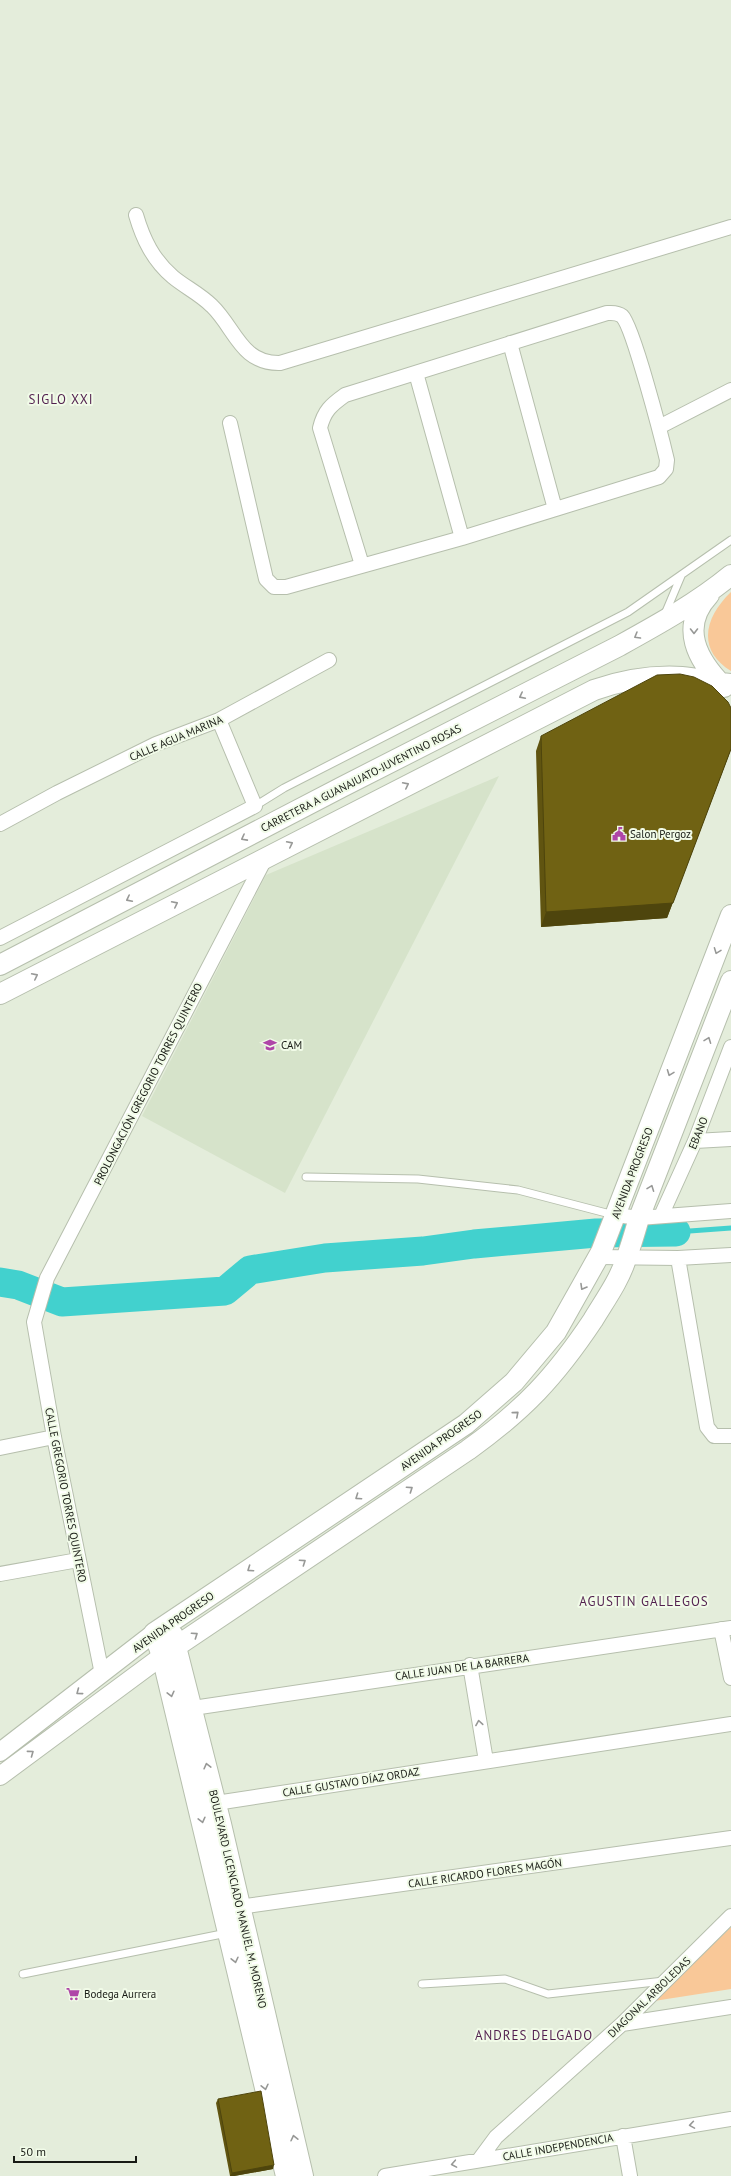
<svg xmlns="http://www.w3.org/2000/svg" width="731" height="2176" viewBox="0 0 731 2176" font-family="'PT Sans',sans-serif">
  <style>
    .built { fill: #d6e3ca }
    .green { fill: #f9c898 }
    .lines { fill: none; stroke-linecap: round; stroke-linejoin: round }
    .stream { stroke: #42d1ce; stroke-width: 5 }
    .river { stroke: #42d1ce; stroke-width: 29 }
    .service-casing { stroke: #b6bfad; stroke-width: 9 }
    .minor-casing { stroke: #b6bfad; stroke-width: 16 }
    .tertiary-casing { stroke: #b6bfad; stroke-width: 20 }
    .secondary-casing { stroke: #b6bfad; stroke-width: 22 }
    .service { stroke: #fff; stroke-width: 7 }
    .minor { stroke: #fff; stroke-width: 14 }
    .tertiary { stroke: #fff; stroke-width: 18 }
    .secondary { stroke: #fff; stroke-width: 20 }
    .wall { fill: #605410 }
    .shaded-wall { fill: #4e450d }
    .building { fill: #706213; stroke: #4e450d }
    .oneway { stroke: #979896 }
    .labels { text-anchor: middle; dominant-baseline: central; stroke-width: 4; stroke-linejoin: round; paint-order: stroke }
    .street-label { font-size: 11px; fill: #181b15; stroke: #f1fbe8 }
    .poi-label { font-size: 11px; fill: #181b15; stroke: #f1fbe8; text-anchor: start }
    .quarter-label { font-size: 13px; letter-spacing: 1px; fill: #511f4e; stroke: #f1fbe8 }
  </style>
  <rect width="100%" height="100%" fill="#e4eddb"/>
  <!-- built -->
  <path class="built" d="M 499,776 L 285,1193 L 142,1116 L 266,875 Z"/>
  <!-- green -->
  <path class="green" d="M 731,592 L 731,671 C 696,649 705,617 731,592 Z
    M 731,1927 L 731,1989 L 654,2001 Z"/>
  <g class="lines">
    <!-- stream -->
    <path class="stream" d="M 676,1232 L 731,1228"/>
    <!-- river -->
    <path class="river" d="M 0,1282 L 18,1285 L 62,1302 L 225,1291 L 250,1270 L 325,1258 L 423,1251 L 474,1244 L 596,1233 L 676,1232"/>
    <!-- service casing -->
    <g class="service-casing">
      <path id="service" d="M 665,614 L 681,576
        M 255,806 L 284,788 L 628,612 L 731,540
        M 306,1177 L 418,1179 L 518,1190 L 614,1215
        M 23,1974 L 227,1933
        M 422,1984 L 505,1979 L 548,1994 L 664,1981"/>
    </g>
    <!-- minor casing -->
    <g class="minor-casing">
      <path id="minor" d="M 136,215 C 143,239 153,260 173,277 C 185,287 200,294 212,306 C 235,328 241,364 280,363 L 731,227
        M 510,343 L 555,509
        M 416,373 L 462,538
        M 230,423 L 266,579 L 274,587 L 286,587 L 462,538 L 659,477 L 666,469 L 667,460 C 662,439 633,326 622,316 C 617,312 612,313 607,313 L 345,395 C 331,405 324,411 320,428 L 362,565
        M 659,427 L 731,390
        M 0,824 L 57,793 L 156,744 L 219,720 L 329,660
        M 0,938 L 255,806 L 219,720
        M 695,1141 L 731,1139
        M 616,1215 L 639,1218 L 731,1211
        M 661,1216 L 695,1141 L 731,1047
        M 598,1257 L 678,1258 L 731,1255
        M 678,1258 L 707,1427 L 714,1436 L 731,1436
        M 0,1448 L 54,1437
        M 0,1574 L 78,1560
        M 721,1629 L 731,1678
        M 470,1665 L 486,1761
        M 102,1674 L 54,1437 L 34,1322 L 47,1278 L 266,857
        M 193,1708 L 731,1628
        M 216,1803 L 731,1724
        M 232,1908 L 731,1838
        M 622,2024 L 731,2007
        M 623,2136 L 630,2176
        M 479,2160 L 496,2137 L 622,2024 L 731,1916
        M 385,2176 L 731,2119"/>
    </g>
    <!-- tertiary casing -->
    <g class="tertiary-casing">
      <path id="tertiary" d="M 0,1752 L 154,1633
        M 0,1776 L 162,1656"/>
    </g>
    <!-- secondary casing -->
    <g class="secondary-casing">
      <path id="secondary" d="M 709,595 C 679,627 697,660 724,687
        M 0,965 L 342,787 L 619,646 C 657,625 697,603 731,575
        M 0,994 L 594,690 C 623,680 651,675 682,677 C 698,678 714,683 731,684
        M 173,1635 L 221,1824 L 303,2176
        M 162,1656 L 468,1450 C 524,1410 555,1377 593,1320 C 605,1300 619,1281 626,1259 C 631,1246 635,1232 639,1218 L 731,981
        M 286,2176 L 162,1656 L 154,1633 L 466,1424 L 514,1382 L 556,1332 L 601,1252 L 731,915"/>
    </g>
    <!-- service -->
    <use href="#service" class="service"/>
    <!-- minor -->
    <use href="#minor" class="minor"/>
    <!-- tertiary -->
    <use href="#tertiary" class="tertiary"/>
    <!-- secondary -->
    <use href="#secondary" class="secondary"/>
  </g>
  <!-- wall -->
  <path class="wall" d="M 541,736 L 731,749 L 667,918 L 541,927 L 536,751 Z
    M 218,2099 L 273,2169 L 234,2176 L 230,2176 L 216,2103 Z"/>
  <!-- shaded-wall -->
  <path class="shaded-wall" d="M 731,749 L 667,918 L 541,927 L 546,912 Z
    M 274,2165 L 273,2169 L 234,2176 L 230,2176 L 232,2173 Z"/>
  <!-- building -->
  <path class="building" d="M 680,674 L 694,677 L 712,686 L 728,702 L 731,708 L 731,749 L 673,903 L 546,912 L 541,736 L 657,675 Z
    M 261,2091 L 274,2165 L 232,2173 L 218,2099 Z"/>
  <!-- one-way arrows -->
  <defs><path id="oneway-chevron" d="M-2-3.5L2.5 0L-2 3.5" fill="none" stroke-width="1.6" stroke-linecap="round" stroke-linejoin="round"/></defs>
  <g class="oneway">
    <use href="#oneway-chevron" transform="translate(694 631) rotate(90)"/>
    <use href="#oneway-chevron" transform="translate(637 636) rotate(150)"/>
    <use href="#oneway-chevron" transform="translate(522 696) rotate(153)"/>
    <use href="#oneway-chevron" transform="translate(406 785) rotate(-27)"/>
    <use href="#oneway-chevron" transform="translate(244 838) rotate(152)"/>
    <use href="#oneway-chevron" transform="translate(290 844) rotate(-27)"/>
    <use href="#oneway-chevron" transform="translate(129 899) rotate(153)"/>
    <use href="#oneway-chevron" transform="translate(175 904) rotate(-27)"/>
    <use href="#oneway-chevron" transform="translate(717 951) rotate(111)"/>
    <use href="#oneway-chevron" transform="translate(35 976) rotate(-27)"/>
    <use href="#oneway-chevron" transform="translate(708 1040) rotate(-69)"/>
    <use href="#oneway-chevron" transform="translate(670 1073) rotate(111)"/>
    <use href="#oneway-chevron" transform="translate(651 1188) rotate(-69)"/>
    <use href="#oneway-chevron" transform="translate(583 1287) rotate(120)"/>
    <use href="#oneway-chevron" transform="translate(516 1414) rotate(-41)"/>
    <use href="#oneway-chevron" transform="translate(410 1489) rotate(-34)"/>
    <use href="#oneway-chevron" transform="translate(358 1497) rotate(146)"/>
    <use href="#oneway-chevron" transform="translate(303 1562) rotate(-34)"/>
    <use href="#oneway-chevron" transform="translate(250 1569) rotate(146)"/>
    <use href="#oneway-chevron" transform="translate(195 1635) rotate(-34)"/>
    <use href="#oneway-chevron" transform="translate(79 1692) rotate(143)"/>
    <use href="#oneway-chevron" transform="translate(171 1694) rotate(76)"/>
    <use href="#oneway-chevron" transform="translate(479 1723) rotate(-99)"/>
    <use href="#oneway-chevron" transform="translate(31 1753) rotate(-36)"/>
    <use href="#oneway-chevron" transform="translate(207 1766) rotate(-104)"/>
    <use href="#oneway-chevron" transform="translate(202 1820) rotate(76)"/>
    <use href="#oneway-chevron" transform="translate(235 1960) rotate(77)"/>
    <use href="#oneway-chevron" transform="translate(265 2087) rotate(77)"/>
    <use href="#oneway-chevron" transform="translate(692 2125) rotate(171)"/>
    <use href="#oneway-chevron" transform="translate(294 2138) rotate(-103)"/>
    <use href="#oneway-chevron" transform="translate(454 2164) rotate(170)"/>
  </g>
  <!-- icons -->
  <defs>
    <g id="civic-bare" transform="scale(1.08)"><path d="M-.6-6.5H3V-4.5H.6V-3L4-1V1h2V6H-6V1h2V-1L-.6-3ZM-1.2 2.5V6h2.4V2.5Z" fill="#af46a8" stroke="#f1fbe8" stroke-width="2.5" paint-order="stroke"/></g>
    <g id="school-bare" transform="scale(1.08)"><path d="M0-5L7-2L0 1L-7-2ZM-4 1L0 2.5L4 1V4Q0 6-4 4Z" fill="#af46a8" stroke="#f1fbe8" stroke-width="2.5" paint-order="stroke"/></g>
    <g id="supermarket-bare" transform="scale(1.08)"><path d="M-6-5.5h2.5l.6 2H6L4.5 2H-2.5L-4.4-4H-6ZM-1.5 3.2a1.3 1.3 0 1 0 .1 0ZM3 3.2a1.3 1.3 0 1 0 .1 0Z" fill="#af46a8" stroke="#f1fbe8" stroke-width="2.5" paint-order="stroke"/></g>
  </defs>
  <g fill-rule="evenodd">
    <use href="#civic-bare" x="619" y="834"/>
    <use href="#school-bare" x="270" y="1045"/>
    <use href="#supermarket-bare" x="73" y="1994"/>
  </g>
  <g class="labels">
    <!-- street labels -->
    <g class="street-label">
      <text transform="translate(176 738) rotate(-23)">CALLE AGUA MARINA</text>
      <text transform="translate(361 778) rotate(-27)">CARRETERA A GUANAJUATO-JUVENTINO ROSAS</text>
      <text transform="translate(148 1084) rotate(-63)">PROLONGACIÓN GREGORIO TORRES QUINTERO</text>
      <text transform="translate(698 1133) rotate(-68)">EBANO</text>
      <text transform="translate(632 1173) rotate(-69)">AVENIDA PROGRESO</text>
      <text transform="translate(441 1440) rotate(-35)">AVENIDA PROGRESO</text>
      <text transform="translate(66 1495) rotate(79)">CALLE GREGORIO TORRES QUINTERO</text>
      <text transform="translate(173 1622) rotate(-35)">AVENIDA PROGRESO</text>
      <text transform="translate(462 1667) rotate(-8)">CALLE JUAN DE LA BARRERA</text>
      <text transform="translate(351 1782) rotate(-9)">CALLE GUSTAVO DÍAZ ORDAZ</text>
      <text transform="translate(485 1873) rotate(-8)">CALLE RICARDO FLORES MAGÓN</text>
      <text transform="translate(238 1899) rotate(77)">BOULEVARD LICENCIADO MANUEL M. MORENO</text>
      <text transform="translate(649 1997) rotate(-44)">DIAGONAL ARBOLEDAS</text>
      <text transform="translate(558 2147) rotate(-10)">CALLE INDEPENDENCIA</text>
    </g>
    <!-- poi labels -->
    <g class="poi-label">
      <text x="630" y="834">Salon Pergoz</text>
      <text x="281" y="1045">CAM</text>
      <text x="84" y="1994">Bodega Aurrera</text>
    </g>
    <!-- quarter labels -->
    <g class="quarter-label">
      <text x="61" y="399">SIGLO XXI</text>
      <text x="644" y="1601">AGUSTIN GALLEGOS</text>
      <text x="534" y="2035">ANDRES DELGADO</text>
    </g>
  </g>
  <!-- scale -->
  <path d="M14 2156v6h122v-6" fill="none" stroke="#181b15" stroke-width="2"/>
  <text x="20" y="2156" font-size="12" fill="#181b15" stroke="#f1fbe8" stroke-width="3" paint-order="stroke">50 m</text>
</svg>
